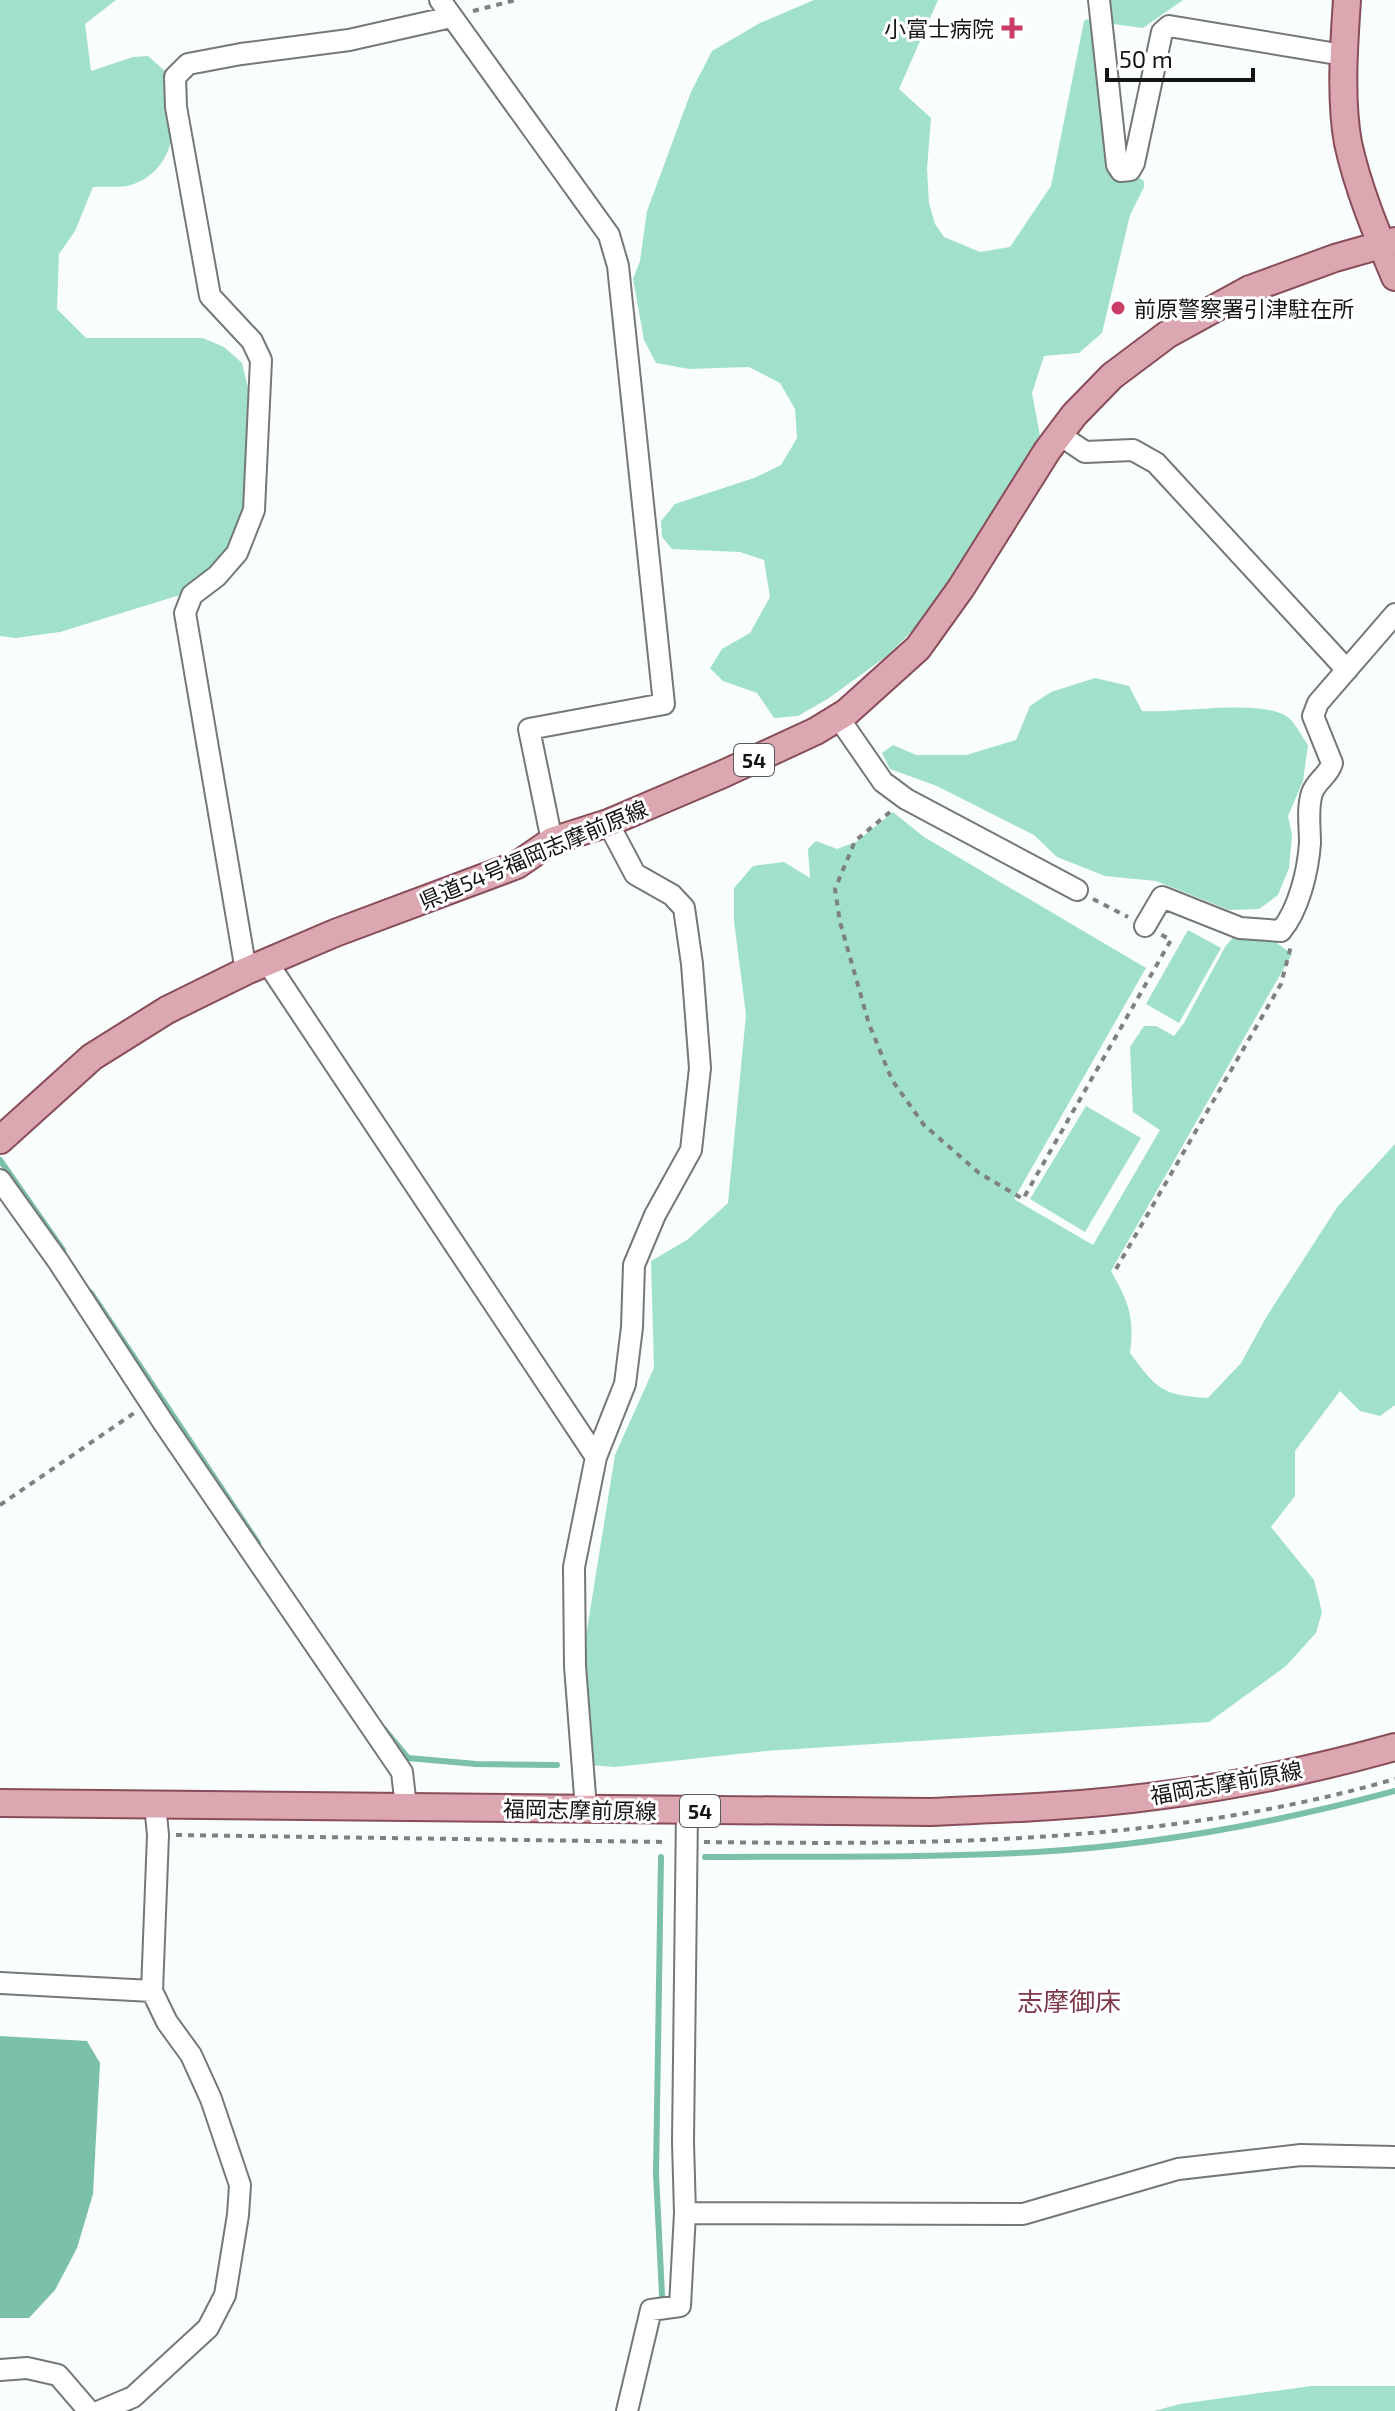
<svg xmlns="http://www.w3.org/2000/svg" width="1395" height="2411" viewBox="0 0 1395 2411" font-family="'Exo 2','Noto Sans JP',sans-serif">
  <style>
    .green { fill: #a1e1cc }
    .water { fill: #7bc0a9 }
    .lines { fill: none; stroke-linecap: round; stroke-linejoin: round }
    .stream { stroke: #7bc0a9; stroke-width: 6 }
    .minor-casing { stroke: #747876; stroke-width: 24 }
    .major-casing { stroke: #874d59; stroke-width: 30 }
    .path { stroke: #7e817f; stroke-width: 4; stroke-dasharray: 6 6; stroke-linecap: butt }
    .minor { stroke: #fff; stroke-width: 20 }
    .major { stroke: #dda7b2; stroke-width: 26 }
    .poi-dot { fill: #cb3d66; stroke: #fff; stroke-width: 3 }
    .labels { text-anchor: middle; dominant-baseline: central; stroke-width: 6; stroke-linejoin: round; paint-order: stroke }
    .shield { fill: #fff; stroke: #5a5a5a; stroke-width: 2 }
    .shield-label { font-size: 20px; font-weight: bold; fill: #131413 }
    .poi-label { font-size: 22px; fill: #131413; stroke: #fff; text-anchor: end }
    .street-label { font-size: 22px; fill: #131413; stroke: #fff }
    .quarter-label { font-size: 26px; fill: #7e3748; stroke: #fff }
  </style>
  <rect width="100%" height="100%" fill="#f9fdfb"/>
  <!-- green -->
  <path class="green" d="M 0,0 L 116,0 L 85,24 L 91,71 L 133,57 L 148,56 L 165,71 C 162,91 168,109 171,128 C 174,152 156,178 131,185 C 120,188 105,186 93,187 L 75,231 L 59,254 L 57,309 L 86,338 L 203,338 L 224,347 L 242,363 L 248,388 L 244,518 L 230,543 L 212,567 L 180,595 L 60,632 L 16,638 L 0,636 Z
    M 814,0 L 938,0 L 899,89 L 931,118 L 927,169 L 929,203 L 935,224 L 944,237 L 980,252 L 1010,247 L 1051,186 L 1084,21 L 1088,19 L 1091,23 L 1109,172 C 1116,184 1128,183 1139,178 L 1144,181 L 1144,187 L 1130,215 L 1102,333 L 1079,353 L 1044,356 L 1032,393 L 1040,436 L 1002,500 L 936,602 L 915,628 L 888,655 L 829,698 L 798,716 L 774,718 L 757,693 L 723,681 L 710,668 L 722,649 L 750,633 L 770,597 L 764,560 L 740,552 L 672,549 L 662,537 L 661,521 L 675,504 L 754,478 L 781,465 L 797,438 L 795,409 L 780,383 L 749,367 L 689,369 L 656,363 L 644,340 L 633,279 L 640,261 L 647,211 L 691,92 L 712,51 L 760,23 Z
    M 1109,0 L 1183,0 L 1143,28 L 1113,24 L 1110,20 Z
    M 1095,678 L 1129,686 L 1142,711 C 1175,714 1267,697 1290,719 C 1297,726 1302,737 1308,745 L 1303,781 L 1288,816 L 1292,835 L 1289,868 L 1278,895 L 1259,909 L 1229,910 L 1156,881 L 1105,876 L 1057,857 L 1034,835 L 937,786 L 890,769 L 882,753 L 893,745 L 916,755 L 966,755 L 1016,740 L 1030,706 L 1051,692 Z
    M 893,812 L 924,837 L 1146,968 L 1014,1199 L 1093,1245 L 1160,1130 L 1133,1112 L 1130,1047 L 1144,1026 L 1156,1026 L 1174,1036 L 1184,1023 L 1225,947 L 1234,936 L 1274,941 L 1292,954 L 1111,1271 C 1128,1301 1135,1317 1130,1353 C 1157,1389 1161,1395 1208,1398 L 1241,1363 L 1267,1316 L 1338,1206 L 1395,1144 L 1395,1405 L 1380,1416 L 1360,1411 L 1340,1391 L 1295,1451 L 1295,1496 L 1271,1527 L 1314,1580 L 1322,1612 L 1316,1633 L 1286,1666 L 1209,1722 L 766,1751 L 615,1767 L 589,1765 L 583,1655 L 615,1455 L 654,1368 L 651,1261 L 687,1240 L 728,1203 L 746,1015 L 734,921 L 734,888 L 753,866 L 784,862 L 810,878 L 808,849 L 816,841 L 837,849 L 856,842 Z
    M 1188,930 L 1221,948 L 1179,1023 L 1146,1004 Z
    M 1086,1106 L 1141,1138 L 1085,1232 L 1030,1199 Z
    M 1311,2386 L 1395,2386 L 1395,2411 L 1154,2411 L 1180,2404 Z"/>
  <!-- water -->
  <path class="water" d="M 0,2036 L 87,2041 L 100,2063 L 93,2194 L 77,2248 L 55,2290 L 29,2318 L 0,2318 Z"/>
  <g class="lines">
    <!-- stream -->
    <path class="stream" d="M 0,1160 L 63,1250
      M 91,1293 L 258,1543
      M 383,1728 L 408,1758 L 476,1764 L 557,1765
      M 661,1857 L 656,2174 L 662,2295
      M 705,1857 C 816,1856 927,1858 1037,1852 C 1158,1845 1279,1822 1395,1791"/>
    <!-- minor casing -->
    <g class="minor-casing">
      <path id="minor" d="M 440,0 L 609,235 L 618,266 L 664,704 L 529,729 L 552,841
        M 1099,0 L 1117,165 L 1121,171 L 1130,170 L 1134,163 L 1162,32 L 1169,26 L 1343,55
        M 1060,435 L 1085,452 L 1133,450 L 1156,463 L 1347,670
        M 838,717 L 883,782 L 906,799 L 1077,890
        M 1145,926 L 1162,897 L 1240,928 L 1281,931 C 1299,909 1308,871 1310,843 C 1310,827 1307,808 1312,793 C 1316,781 1329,775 1332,763 L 1313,716 L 1318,703 L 1395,614
        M 267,962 L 596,1457
        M 246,971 L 185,613 L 192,595 L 217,576 L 237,553 L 254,510 L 261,360 L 252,341 L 210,296 L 176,107 L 175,77 L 188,64 L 241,54 L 349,40 L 451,17
        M 0,1180 L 58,1261 L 163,1422 L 402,1772 L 406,1807
        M 586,1809 L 575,1666 L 574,1567 L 596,1457 L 625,1384 L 632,1327 L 634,1265 L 655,1215 L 691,1150 L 700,1068 L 692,964 L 684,908 L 672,895 L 635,874 L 608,823
        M 0,1983 L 152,1991
        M 685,2213 L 1023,2214 L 1178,2169 L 1301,2155 L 1395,2157
        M 0,2370 L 27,2368 L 58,2375 L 89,2411
        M 100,2411 L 133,2397 L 208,2328 L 225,2295 L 238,2215 L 240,2185 L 211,2099 L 191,2055 L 167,2022 L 152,1991 L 158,1835 L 155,1804
        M 627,2411 L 651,2310 L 680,2306 L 685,2213 L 683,2142 L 687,1811"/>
    </g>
    <!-- major casing -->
    <g class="major-casing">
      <path id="major" d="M 1347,0 C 1344,44 1340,99 1348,143 C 1358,189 1377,234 1395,277
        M 0,1140 L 92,1057 L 167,1010 L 246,971 L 335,933 L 517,865 L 552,841 L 608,823 L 723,774 L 816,731 L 847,712 L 918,648 L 961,588 L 1047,451 L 1074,415 L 1112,376 L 1168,334 L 1250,289 L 1335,258 L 1395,241
        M 0,1803 L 930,1812 C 971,1810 1011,1809 1052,1806 C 1167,1799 1284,1778 1395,1747"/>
    </g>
    <!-- path -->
    <path class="path" d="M 473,11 L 516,0
      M 890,812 L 855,841 L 835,889 L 840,922 L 869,1024 L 892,1080 L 924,1125 L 979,1173 L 1023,1199 L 1171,940 L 1160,934
      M 1093,899 L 1128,917
      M 1116,1269 L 1281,984 L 1291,946
      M 0,1505 L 137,1411
      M 176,1835 L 667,1842
      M 704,1842 C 937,1845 1170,1844 1395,1779"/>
    <!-- minor -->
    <use href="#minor" class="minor"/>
    <!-- major -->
    <use href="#major" class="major"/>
  </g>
  <!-- markers -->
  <g class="poi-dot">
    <path d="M1008 16h8v8h8v8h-8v8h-8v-8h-8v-8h8z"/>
    <circle cx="1118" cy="308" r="8"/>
  </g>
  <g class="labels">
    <!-- shield labels -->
    <g class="shield">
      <rect x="734" y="744" width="40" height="32" rx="6"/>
      <rect x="680" y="1795" width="40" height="32" rx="6"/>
    </g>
    <g class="shield-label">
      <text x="754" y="760">54</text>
      <text x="700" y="1811">54</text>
    </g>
    <!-- poi labels -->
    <g class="poi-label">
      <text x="994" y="28">小富士病院</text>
      <text x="1134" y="308" text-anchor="start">前原警察署引津駐在所</text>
    </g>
    <!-- street labels -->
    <g class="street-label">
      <text transform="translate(533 854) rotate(-23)">県道54号福岡志摩前原線</text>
      <text transform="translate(1226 1782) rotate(-10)">福岡志摩前原線</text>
      <text transform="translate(580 1809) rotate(1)">福岡志摩前原線</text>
    </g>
    <!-- quarter labels -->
    <g class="quarter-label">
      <text x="1069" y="2000">志摩御床</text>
    </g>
  </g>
  <!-- scale -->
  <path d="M1107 68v12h146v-12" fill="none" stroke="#131413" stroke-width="4"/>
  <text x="1119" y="68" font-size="24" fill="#131413" stroke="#ffffff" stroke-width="6" paint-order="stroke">50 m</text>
</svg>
